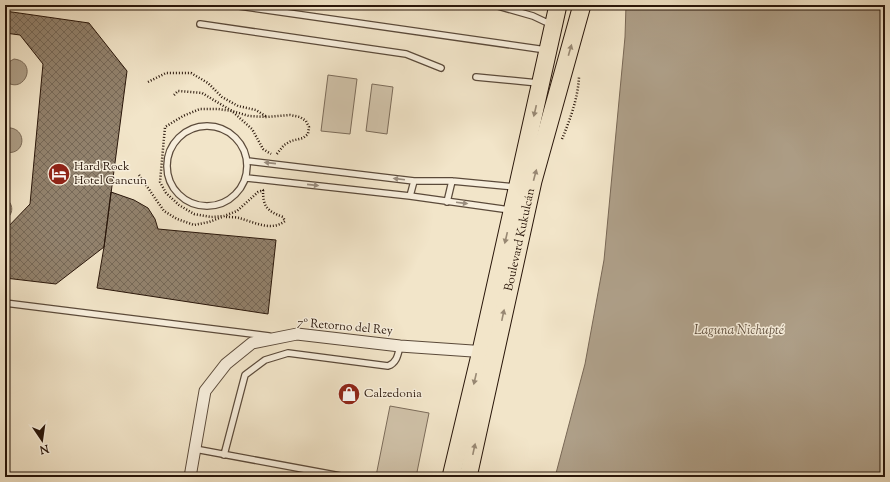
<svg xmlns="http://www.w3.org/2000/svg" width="890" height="482" viewBox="0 0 890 482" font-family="'Sorts Mill Goudy',serif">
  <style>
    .grass { fill: #d0c2a9; stroke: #7c6c5a }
    .water { fill: #ae9f88; stroke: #796856 }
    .building { fill: url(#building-cross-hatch); stroke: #29160a }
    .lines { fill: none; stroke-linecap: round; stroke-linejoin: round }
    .lane-casing { stroke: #5b4a3a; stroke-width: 8 }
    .street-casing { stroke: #5b4a3a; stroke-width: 13 }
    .primary-casing { stroke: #29160a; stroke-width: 19 }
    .path { stroke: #29160a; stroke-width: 2.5; stroke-dasharray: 1 2; stroke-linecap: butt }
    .lane { stroke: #f7eedc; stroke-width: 5.5 }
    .street { stroke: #f7eedc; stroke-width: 11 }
    .primary { stroke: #f2e5c9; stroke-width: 17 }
    .oneway { fill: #988873 }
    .oneway2 { fill: #9a8d7e }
    .labels { text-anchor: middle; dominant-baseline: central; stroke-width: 3; stroke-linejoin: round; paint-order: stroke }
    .poi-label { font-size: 12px; fill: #29160a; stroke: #f7eedc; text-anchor: start }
    .street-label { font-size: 12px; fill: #29160a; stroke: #f7eedc }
    .water-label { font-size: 13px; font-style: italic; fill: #5e4d3c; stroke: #f7eedc }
  </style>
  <defs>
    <pattern id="building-cross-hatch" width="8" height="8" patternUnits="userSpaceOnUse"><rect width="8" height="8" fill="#92826d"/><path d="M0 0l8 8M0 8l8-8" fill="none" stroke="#776958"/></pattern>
  </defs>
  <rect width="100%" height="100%" fill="#f2e5c9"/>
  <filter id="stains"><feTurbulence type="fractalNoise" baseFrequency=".005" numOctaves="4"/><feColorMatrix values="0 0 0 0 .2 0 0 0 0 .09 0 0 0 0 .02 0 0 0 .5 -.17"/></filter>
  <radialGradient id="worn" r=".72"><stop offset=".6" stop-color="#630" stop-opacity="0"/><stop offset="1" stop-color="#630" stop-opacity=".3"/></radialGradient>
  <!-- grass -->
  <path class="grass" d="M 328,75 L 357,79 L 350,134 L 321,131 Z
    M 372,84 L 393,87 L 387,134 L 366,131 Z
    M 390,406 L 429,413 L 416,477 L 376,476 Z"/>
  <!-- water -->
  <path class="water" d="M 626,5 L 885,5 L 885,477 L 555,477 L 585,364 L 604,260 L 625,37 Z
    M 14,59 C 39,62 24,96 5,81 L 5,64 Z
    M 5,128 C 28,125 27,157 5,152 Z
    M 5,198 C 14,204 14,214 5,220 Z"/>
  <!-- building -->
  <path class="building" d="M 5,11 L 89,23 L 127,71 L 104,247 L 56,284 L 5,278 L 5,230 L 30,204 L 43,64 L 20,35 L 5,33 Z
    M 111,192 L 134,200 L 148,208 L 155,219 L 158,229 L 276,240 L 268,314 L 97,288 L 104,247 Z"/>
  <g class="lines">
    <!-- lane casing -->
    <g class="lane-casing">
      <path id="lane" d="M 232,5 L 546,50
        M 494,5 L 533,16 L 552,25
        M 200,24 L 406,54 L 441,68
        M 476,77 L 538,83
        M167 166a40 40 0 1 1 80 0a40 40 0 1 1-80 0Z
        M 248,161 L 414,181 L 452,181 L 516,187
        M 247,178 L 410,196 L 510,210
        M 410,196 L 414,181
        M 447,202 L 452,181
        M 5,303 L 269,336
        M 195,449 L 346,477
        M 224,455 L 245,375 L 265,360 L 288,353 L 388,366 C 397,363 398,354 400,346"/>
    </g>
    <!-- street casing -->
    <g class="street-casing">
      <path id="street" d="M 190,477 L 205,391 L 226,364 L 252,343 L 297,334 L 400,346 L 487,352"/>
    </g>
    <!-- primary casing -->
    <g class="primary-casing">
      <g id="primary">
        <path d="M 451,477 L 481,351 L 558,5"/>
        <path id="s1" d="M 468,477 L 533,181 L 582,5"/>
      </g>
    </g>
    <!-- path -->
    <path class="path" d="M 148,82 L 166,73 L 191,73 L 208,83 L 222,97 L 238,106 L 256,110 L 267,117
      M 174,95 L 178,91 L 202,93 L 232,111 L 249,116 L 267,117 L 290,115 L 300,117 L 306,121 L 309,127 L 308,134 L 303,138 L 291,141 L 284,145 L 276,155
      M 562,139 C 570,120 578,98 579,77
      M 139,175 L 164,211 L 177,219 L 194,225 L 209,222 L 222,217
      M 264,190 L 258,192 L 237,211 L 224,216 L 211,217 L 194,214 L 179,205 L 166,193 L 160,182 L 165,127 L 183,116 L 200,109 L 218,109 L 232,111 L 252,129 L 263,149 L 271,154
      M 226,217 C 230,217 235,217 239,218 C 254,222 271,232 285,221 L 283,217 C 267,211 263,207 263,190"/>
    <!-- lane -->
    <use href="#lane" class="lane"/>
    <!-- street -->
    <use href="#street" class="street"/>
    <!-- primary -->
    <use href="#primary" class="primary"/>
  </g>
  <!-- one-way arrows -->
  <defs><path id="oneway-solid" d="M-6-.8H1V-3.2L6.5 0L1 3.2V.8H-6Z"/></defs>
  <g class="oneway">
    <use href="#oneway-solid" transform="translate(570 50) rotate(-74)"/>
    <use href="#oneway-solid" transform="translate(535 111) rotate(103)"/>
    <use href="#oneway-solid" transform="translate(535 175) rotate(-75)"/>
    <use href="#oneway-solid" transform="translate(506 238) rotate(103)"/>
    <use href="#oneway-solid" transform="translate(503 315) rotate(-78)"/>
    <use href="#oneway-solid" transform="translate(475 379) rotate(103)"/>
    <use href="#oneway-solid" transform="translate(474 449) rotate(-78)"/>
  </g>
  <g class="oneway2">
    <use href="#oneway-solid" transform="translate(270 163) rotate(-174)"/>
    <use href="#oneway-solid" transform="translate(399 179) rotate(-173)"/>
    <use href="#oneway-solid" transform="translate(313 185) rotate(6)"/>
    <use href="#oneway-solid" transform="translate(462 203) rotate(7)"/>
  </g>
  <!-- icons -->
  <defs>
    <g id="hotel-disc" transform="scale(1.15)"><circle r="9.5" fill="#8f2418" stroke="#f7eedc"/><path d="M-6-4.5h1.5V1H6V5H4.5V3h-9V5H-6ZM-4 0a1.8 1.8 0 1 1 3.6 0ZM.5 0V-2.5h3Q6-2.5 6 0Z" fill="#fff"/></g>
    <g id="shop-disc" transform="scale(1.15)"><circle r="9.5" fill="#8f2418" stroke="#f7eedc"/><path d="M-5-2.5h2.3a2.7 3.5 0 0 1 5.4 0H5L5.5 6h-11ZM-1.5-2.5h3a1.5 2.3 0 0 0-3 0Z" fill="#fff"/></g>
  </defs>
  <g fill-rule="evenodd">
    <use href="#hotel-disc" x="59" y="174"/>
    <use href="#shop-disc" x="349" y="394"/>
  </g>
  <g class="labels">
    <!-- poi labels -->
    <g class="poi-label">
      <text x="74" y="167">Hard Rock<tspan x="74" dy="14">Hotel Cancun</tspan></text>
      <text x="364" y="394">Calzedonia</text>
    </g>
    <!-- street labels -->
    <g class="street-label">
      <text stroke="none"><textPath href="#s1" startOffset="243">Boulevard Kukulcán</textPath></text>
      <text transform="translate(345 327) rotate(5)">7º Retorno del Rey</text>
    </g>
    <!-- water labels -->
    <g class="water-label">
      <text x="739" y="331">Laguna Nichupté</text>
    </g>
  </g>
  <!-- margin -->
  <rect width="890" height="482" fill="none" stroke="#f2e5c9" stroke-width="20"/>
  <rect x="6" y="6" width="878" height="470" fill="none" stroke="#29160a" stroke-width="2"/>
  <rect x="10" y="10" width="870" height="462" fill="none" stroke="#29160a"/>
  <!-- north arrow -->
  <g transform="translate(42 440) rotate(167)" stroke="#f7eedc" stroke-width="3" paint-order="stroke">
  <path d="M0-3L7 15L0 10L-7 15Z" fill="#29160a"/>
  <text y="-6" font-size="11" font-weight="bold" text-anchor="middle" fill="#29160a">N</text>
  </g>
  <rect width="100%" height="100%" filter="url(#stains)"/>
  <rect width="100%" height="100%" fill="url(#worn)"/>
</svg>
